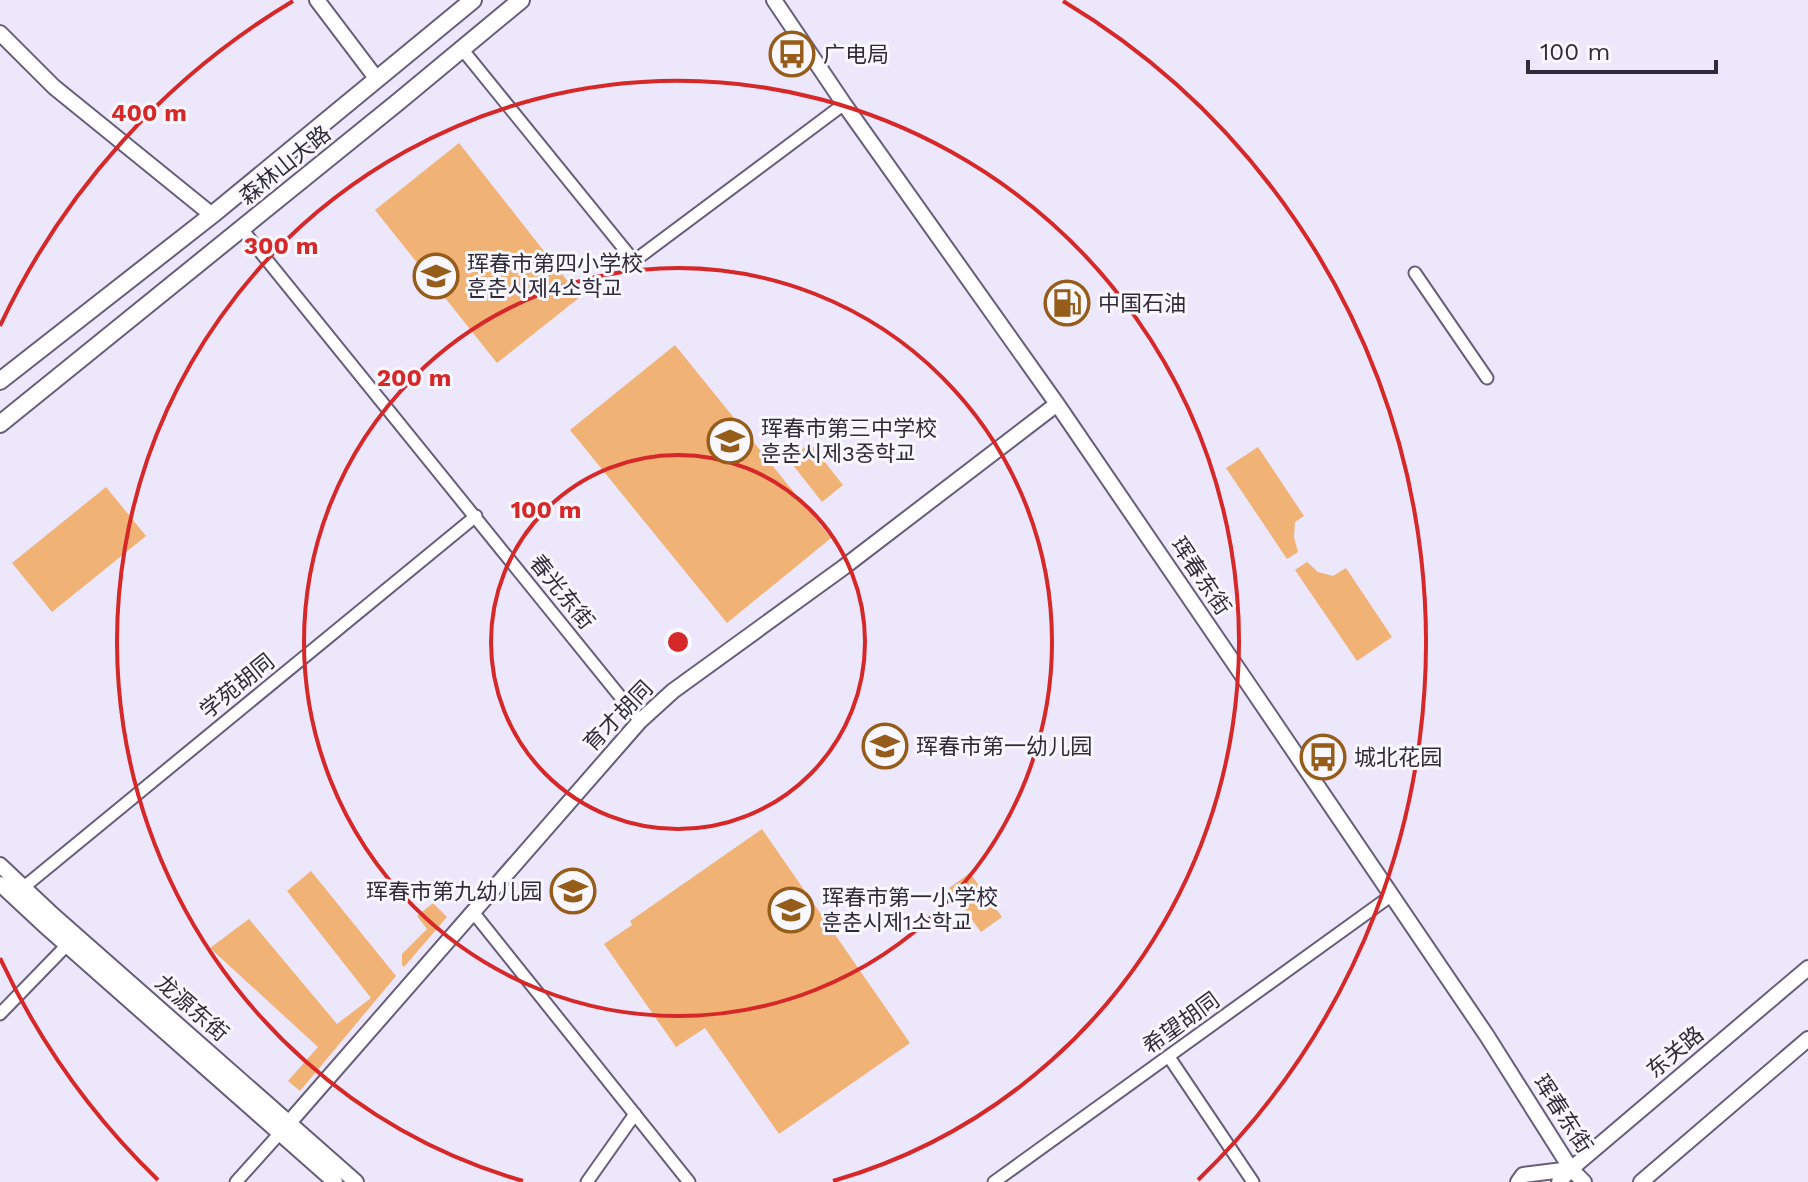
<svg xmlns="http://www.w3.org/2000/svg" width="1808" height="1182" viewBox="0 0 1808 1182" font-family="'Work Sans','Noto Sans SC','Noto Sans KR',sans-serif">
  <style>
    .green { fill: #f1b275 }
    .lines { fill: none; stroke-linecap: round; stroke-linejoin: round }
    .street-casing { stroke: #665e7a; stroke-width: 15 }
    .secondary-casing { stroke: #665e7a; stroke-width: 18 }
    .primary-casing { stroke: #665e7a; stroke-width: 20 }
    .street { stroke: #fff; stroke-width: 11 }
    .secondary { stroke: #fff; stroke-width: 14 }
    .primary { stroke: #fff; stroke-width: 16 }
    .ring { fill: none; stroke: #d62828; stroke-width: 4 }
    .labels { text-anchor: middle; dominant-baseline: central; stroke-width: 6; stroke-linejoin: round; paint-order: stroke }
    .poi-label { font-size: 22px; fill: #2f2b38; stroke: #f8f7fe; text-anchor: start }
    .street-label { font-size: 22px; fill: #2f2b38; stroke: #f8f7fe }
    .centre { fill: #d62828; stroke: #f8f7fe; stroke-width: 4 }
    .ring-label { font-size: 24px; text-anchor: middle; font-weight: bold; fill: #d62828; stroke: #f8f7fe; stroke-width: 6; stroke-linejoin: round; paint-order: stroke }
  </style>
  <rect width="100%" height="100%" fill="#ece7fb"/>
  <!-- green -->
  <path class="green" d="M 459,143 L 580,297 L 497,363 L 375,210 Z
    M 675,345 L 831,538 L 727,623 L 570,430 Z
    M 810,443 L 843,485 L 822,502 L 789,460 Z
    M 1258,447 L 1304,516 L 1295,522 L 1294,537 L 1298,552 L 1287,559 L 1226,468 Z
    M 106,487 L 146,536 L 52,612 L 12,563 Z
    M 1307,562 L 1318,572 L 1333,576 L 1346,568 L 1392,637 L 1357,661 L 1295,570 Z
    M 762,829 L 910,1043 L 779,1134 L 705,1028 L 676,1047 L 604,944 L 632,925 L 630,921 Z
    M 311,871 L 396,976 L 300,1091 L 288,1081 L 318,1047 L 210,948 L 249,919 L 337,1024 L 371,998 L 287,891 Z
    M 970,873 L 1002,917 L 981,932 L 949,888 Z
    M 433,903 L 447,917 L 404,967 L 402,965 L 402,954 L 427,929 L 417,916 Z"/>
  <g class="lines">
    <!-- street casing -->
    <g class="street-casing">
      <path id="street" d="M 462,49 L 634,261 L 844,104
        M 241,228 L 640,721
        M 1415,273 L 1487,378
        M 24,887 L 476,516
        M 473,912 L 689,1182
        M 0,1014 L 67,945
        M 1169,1057 L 1253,1182
        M 236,1182 L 280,1133
        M 587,1182 L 635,1114
        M 994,1182 L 1392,895"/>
    </g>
    <!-- secondary casing -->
    <g class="secondary-casing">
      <path id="secondary" d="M 317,0 L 376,78
        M 774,0 L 844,104 L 1057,404 L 1253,691 L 1487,1036 L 1571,1169 L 1584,1182
        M 0,33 L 54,87 L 212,215
        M 0,865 L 53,915 L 356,1182
        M 0,884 L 44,925 L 335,1182
        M 280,1133 L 640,721 L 673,691 L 844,567 L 1057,404
        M 1518,1182 L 1523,1175 L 1571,1169
        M 1559,1182 L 1571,1169 L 1808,968
        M 1641,1182 L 1808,1039"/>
    </g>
    <!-- primary casing -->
    <g class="primary-casing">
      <path id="primary" d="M 0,381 L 212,215 L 473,0
        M 0,424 L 398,102 L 521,0"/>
    </g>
    <!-- street -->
    <use href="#street" class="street"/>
    <!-- secondary -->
    <use href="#secondary" class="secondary"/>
    <!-- primary -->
    <use href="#primary" class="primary"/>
  </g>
  <!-- distance rings -->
  <g class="ring">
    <circle cx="678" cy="642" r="187"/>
    <circle cx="678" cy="642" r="374"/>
    <path d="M523 1181A561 561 0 1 1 833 1181"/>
    <path d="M158 1180A748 748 0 0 1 0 958M0 326A748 748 0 0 1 293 1M1063 1A748 748 0 0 1 1198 1180"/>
  </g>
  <!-- icons -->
  <defs>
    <g id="bus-ring" transform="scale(2.3)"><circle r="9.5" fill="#f8f7fe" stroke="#965c19" stroke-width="1.5"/><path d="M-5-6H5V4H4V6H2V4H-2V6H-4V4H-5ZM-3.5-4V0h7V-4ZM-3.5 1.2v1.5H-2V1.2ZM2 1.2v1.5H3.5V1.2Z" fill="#965c19"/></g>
    <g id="school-ring" transform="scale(2.3)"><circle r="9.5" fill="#f8f7fe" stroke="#965c19" stroke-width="1.5"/><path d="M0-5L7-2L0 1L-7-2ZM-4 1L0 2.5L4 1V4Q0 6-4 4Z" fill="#965c19"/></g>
    <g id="fuel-ring" transform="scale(2.3)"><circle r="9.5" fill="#f8f7fe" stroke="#965c19" stroke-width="1.5"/><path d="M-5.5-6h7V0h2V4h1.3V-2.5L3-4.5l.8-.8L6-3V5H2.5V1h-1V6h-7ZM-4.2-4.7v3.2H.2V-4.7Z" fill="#965c19"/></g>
  </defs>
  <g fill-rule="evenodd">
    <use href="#bus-ring" x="792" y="54"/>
    <use href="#school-ring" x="436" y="276"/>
    <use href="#fuel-ring" x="1067" y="303"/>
    <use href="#school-ring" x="730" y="441"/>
    <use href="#school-ring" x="885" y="746"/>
    <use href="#bus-ring" x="1323" y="757"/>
    <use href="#school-ring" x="573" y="891"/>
    <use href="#school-ring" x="791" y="910"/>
  </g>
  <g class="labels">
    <!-- poi labels -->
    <g class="poi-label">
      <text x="823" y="54">广电局</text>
      <text x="467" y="263">珲春市第四小学校<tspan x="467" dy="25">훈춘시제4소학교</tspan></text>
      <text x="1098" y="303">中国石油</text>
      <text x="761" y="428">珲春市第三中学校<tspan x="761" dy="25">훈춘시제3중학교</tspan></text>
      <text x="916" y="746">珲春市第一幼儿园</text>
      <text x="1354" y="757">城北花园</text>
      <text x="542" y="891" text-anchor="end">珲春市第九幼儿园</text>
      <text x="822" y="897">珲春市第一小学校<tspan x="822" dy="25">훈춘시제1소학교</tspan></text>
    </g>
    <!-- street labels -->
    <g class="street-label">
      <text transform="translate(285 165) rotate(-39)">森林山大路</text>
      <text transform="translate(1201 576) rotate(56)">珲春东街</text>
      <text transform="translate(562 592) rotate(51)">春光东街</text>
      <text transform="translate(237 686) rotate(-39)">学苑胡同</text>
      <text transform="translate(618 716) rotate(-46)">育才胡同</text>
      <text transform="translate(192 1008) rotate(41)">龙源东街</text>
      <text transform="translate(1181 1023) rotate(-36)">希望胡同</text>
      <text transform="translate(1675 1052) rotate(-40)">东关路</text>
      <text transform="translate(1563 1114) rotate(57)">珲春东街</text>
    </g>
  </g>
  <circle cx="678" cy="642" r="12" class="centre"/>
  <g class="ring-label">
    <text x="149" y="121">400 m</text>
    <text x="281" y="254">300 m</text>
    <text x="414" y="386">200 m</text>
    <text x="546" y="518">100 m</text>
  </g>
  <!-- scale -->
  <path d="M1528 60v12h188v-12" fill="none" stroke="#2f2b38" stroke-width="4"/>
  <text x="1540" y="60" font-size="24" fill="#2f2b38" stroke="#f8f7fe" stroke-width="6" paint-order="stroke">100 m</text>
</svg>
